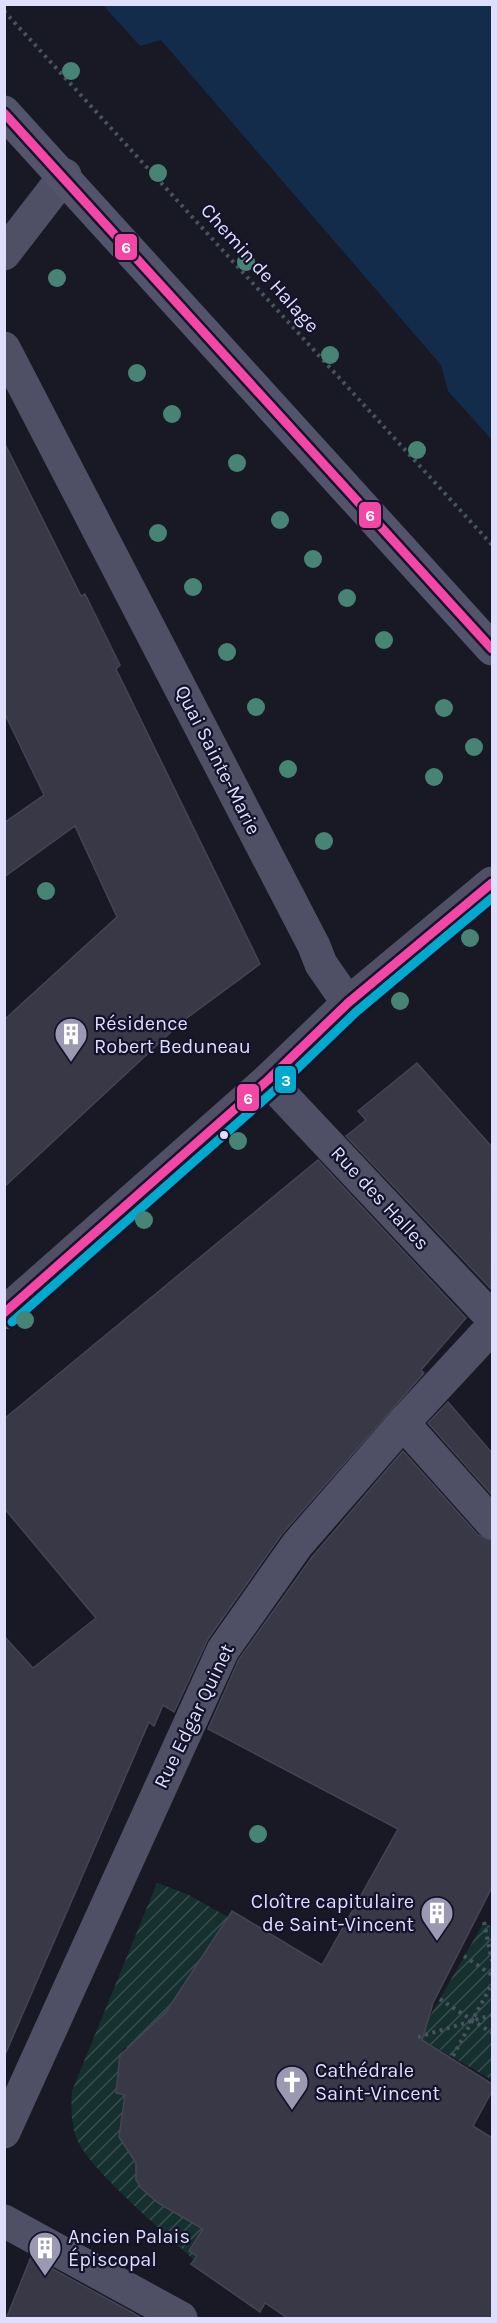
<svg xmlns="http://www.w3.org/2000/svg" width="497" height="2323" viewBox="0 0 497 2323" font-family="Karla,sans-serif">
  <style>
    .garden { fill: url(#garden-furrows) }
    .water { fill: #132c4b }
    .building { fill: #383846; stroke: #454457; stroke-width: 1.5 }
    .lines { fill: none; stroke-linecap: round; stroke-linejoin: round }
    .path { stroke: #475460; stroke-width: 4; stroke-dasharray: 3 4.5; stroke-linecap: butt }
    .minor { stroke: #4f4f65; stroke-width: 33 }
    .tertiary { stroke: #4f4f65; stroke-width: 33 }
    .secondary { stroke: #52546b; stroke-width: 33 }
    .bus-1-casing { stroke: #15132b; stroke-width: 14 }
    .bus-2-casing { stroke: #15132b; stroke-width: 14 }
    .bus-1 { stroke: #f346a5; stroke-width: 9 }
    .bus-2 { stroke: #00a9ce; stroke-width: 9 }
    .tree { fill: #478475 }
    .bus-dot { fill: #dfdefd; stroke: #15132b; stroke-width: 2 }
    .labels { text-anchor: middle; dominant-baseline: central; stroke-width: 4.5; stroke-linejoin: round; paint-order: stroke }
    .street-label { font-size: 20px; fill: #dfdefd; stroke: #15132b }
    .poi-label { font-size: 20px; fill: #dfdefd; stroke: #15132b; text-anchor: start }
    .line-badge { stroke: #15132b; stroke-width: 2 }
    .badge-label { font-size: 16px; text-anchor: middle; font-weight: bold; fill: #fff }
  </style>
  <defs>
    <pattern id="garden-furrows" width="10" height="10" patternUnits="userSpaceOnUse" patternTransform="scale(1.5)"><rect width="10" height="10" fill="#16302f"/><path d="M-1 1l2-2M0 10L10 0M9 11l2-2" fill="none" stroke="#374e4e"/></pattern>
  </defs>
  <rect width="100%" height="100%" fill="#191925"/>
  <!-- garden -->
  <path class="garden" d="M 157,1883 L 187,1894 L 228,1917 L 165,2014 L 145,2060 L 125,2047 L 121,2053 L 141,2065 L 116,2093 L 134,2096 L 140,2163 L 136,2180 L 219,2223 L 195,2243 L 189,2251 L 197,2257 L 194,2260 C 168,2235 85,2166 76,2137 C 71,2122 71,2107 72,2091 Z
    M 484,1922 L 492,1927 L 492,2080 L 418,2037 Z"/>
  <!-- water -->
  <path class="water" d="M 103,5 L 492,5 L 492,440 L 448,391 L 441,365 L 161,40 L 140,46 Z"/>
  <!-- building -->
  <path class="building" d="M 4,442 L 81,596 L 85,594 L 120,665 L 116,669 L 260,964 L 184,1020 L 4,1187 L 4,1020 L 117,917 L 75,826 L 4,877 L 4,823 L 44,795 L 4,712 Z
    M 417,1063 L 492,1147 L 491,1289 L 346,1136 L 366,1120 L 358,1111 Z
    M 318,1160 L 466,1318 L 421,1370 L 424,1373 L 282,1534 L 208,1639 L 174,1712 L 163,1705 L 154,1726 L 149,1722 L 4,2057 L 4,1636 L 33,1668 L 96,1618 L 4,1508 L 4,1419 Z
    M 448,1402 L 492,1453 L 492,1495 L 428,1423 Z
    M 403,1451 L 478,1535 L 492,1541 L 492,1887 L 433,2003 L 422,2040 L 492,2084 L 492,2091 L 473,2126 L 492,2138 L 492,2319 L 289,2319 L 265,2303 L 260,2312 L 191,2264 L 197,2256 L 189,2251 L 203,2229 L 158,2203 L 141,2188 L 136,2180 L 136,2163 L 119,2137 L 125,2095 L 116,2093 L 120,2055 L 166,2012 L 232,1911 L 322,1965 L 398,1829 L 208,1729 L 239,1659 L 312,1557 Z
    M 31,2257 L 133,2313 L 143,2319 L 6,2319 Z"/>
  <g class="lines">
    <!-- path -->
    <path class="path" d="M 4,11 L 492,545
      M 484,1922 L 492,1961
      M 464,1956 L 492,1975
      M 440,1999 L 492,2033
      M 418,2037 L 492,2015
      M 453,2056 L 492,1984"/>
    <!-- minor -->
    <path class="minor" d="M 4,254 L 65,175
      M 4,348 L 314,946 L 321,964 L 348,1003
      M 268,1080 L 492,1318
      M 403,1423 L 492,1523
      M 4,2132 L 223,1650 L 297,1545 L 403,1423 L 492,1327
      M 4,2221 L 181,2318"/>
    <!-- tertiary -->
    <path class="tertiary" d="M 4,1313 L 268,1080 L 348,1003 L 492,883"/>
    <!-- secondary -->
    <path class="secondary" d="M 4,112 L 492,649"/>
    <!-- bus-1 casing -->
    <g class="bus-1-casing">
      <path id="bus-1" d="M 4,113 L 492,649
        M 4,1313 L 268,1080 L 348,1003 L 492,883"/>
    </g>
    <!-- bus-2 casing -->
    <g class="bus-2-casing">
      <path id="bus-2" d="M 12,1322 L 276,1089 L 356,1012 L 492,898"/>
    </g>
    <!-- bus-1 -->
    <use href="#bus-1" class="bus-1"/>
    <!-- bus-2 -->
    <use href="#bus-2" class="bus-2"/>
  </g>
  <!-- trees -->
  <g class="tree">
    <circle cx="71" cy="71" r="9"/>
    <circle cx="158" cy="173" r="9"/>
    <circle cx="246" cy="262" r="9"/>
    <circle cx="57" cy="278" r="9"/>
    <circle cx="330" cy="355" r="9"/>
    <circle cx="137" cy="373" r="9"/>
    <circle cx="172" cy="414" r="9"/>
    <circle cx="417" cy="450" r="9"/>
    <circle cx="237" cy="463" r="9"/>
    <circle cx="280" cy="520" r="9"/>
    <circle cx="158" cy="533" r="9"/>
    <circle cx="313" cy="559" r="9"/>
    <circle cx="193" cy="587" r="9"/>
    <circle cx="347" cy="598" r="9"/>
    <circle cx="384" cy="640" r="9"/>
    <circle cx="227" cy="652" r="9"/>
    <circle cx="256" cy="707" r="9"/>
    <circle cx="444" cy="708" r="9"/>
    <circle cx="474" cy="747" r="9"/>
    <circle cx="288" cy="769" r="9"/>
    <circle cx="434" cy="777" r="9"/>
    <circle cx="324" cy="841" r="9"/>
    <circle cx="46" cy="891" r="9"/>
    <circle cx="470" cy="938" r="9"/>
    <circle cx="400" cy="1001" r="9"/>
    <circle cx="238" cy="1141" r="9"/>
    <circle cx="144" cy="1220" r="9"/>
    <circle cx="25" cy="1320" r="9"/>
    <circle cx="258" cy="1834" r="9"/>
  </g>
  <!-- icons -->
  <defs>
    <g id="building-pin" transform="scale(1.725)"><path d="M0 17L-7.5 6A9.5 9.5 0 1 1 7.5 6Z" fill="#9a99b1" stroke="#15132b"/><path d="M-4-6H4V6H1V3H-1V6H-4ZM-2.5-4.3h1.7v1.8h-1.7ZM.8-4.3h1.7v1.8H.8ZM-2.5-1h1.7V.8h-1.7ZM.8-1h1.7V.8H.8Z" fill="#fff"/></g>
    <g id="church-pin" transform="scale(1.725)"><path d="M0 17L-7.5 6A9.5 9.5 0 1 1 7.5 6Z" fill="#9a99b1" stroke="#15132b"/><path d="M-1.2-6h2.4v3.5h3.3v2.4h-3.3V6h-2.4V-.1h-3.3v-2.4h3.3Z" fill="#fff"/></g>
  </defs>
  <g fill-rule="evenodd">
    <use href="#building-pin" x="71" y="1034"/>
    <use href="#building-pin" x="437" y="1913"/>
    <use href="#church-pin" x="292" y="2082"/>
    <use href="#building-pin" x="45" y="2248"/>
  </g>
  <!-- markers -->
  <circle class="bus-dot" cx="224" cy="1135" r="5"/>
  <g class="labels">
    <!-- street labels -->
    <g class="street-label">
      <text transform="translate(260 268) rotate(48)">Chemin de Halage</text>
      <text transform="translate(218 760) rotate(63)">Quai Sainte-Marie</text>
      <text transform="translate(380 1198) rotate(47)">Rue des Halles</text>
      <text transform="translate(194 1716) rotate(-64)">Rue Edgar Quinet</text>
    </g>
    <!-- poi labels -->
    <g class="poi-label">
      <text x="94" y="1023">Résidence<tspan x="94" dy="23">Robert Beduneau</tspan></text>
      <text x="414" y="1901" text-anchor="end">Cloître capitulaire<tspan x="414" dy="23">de Saint-Vincent</tspan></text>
      <text x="315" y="2070">Cathédrale<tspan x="315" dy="23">Saint-Vincent</tspan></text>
      <text x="68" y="2236">Ancien Palais<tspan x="68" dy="23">Épiscopal</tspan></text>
    </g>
  </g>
  <g class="line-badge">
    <rect x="114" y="233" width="24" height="28" rx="6" fill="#f346a5"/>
    <rect x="358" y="501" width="24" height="28" rx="6" fill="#f346a5"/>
    <rect x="274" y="1065" width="23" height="29" rx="6" fill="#00a9ce"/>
    <rect x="236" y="1083" width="24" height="29" rx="6" fill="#f346a5"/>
  </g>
  <g class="badge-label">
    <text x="126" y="253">6</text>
    <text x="370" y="521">6</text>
    <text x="286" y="1086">3</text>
    <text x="248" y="1104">6</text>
  </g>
  <!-- border -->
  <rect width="497" height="2323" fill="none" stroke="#dfdefd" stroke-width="12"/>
</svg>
